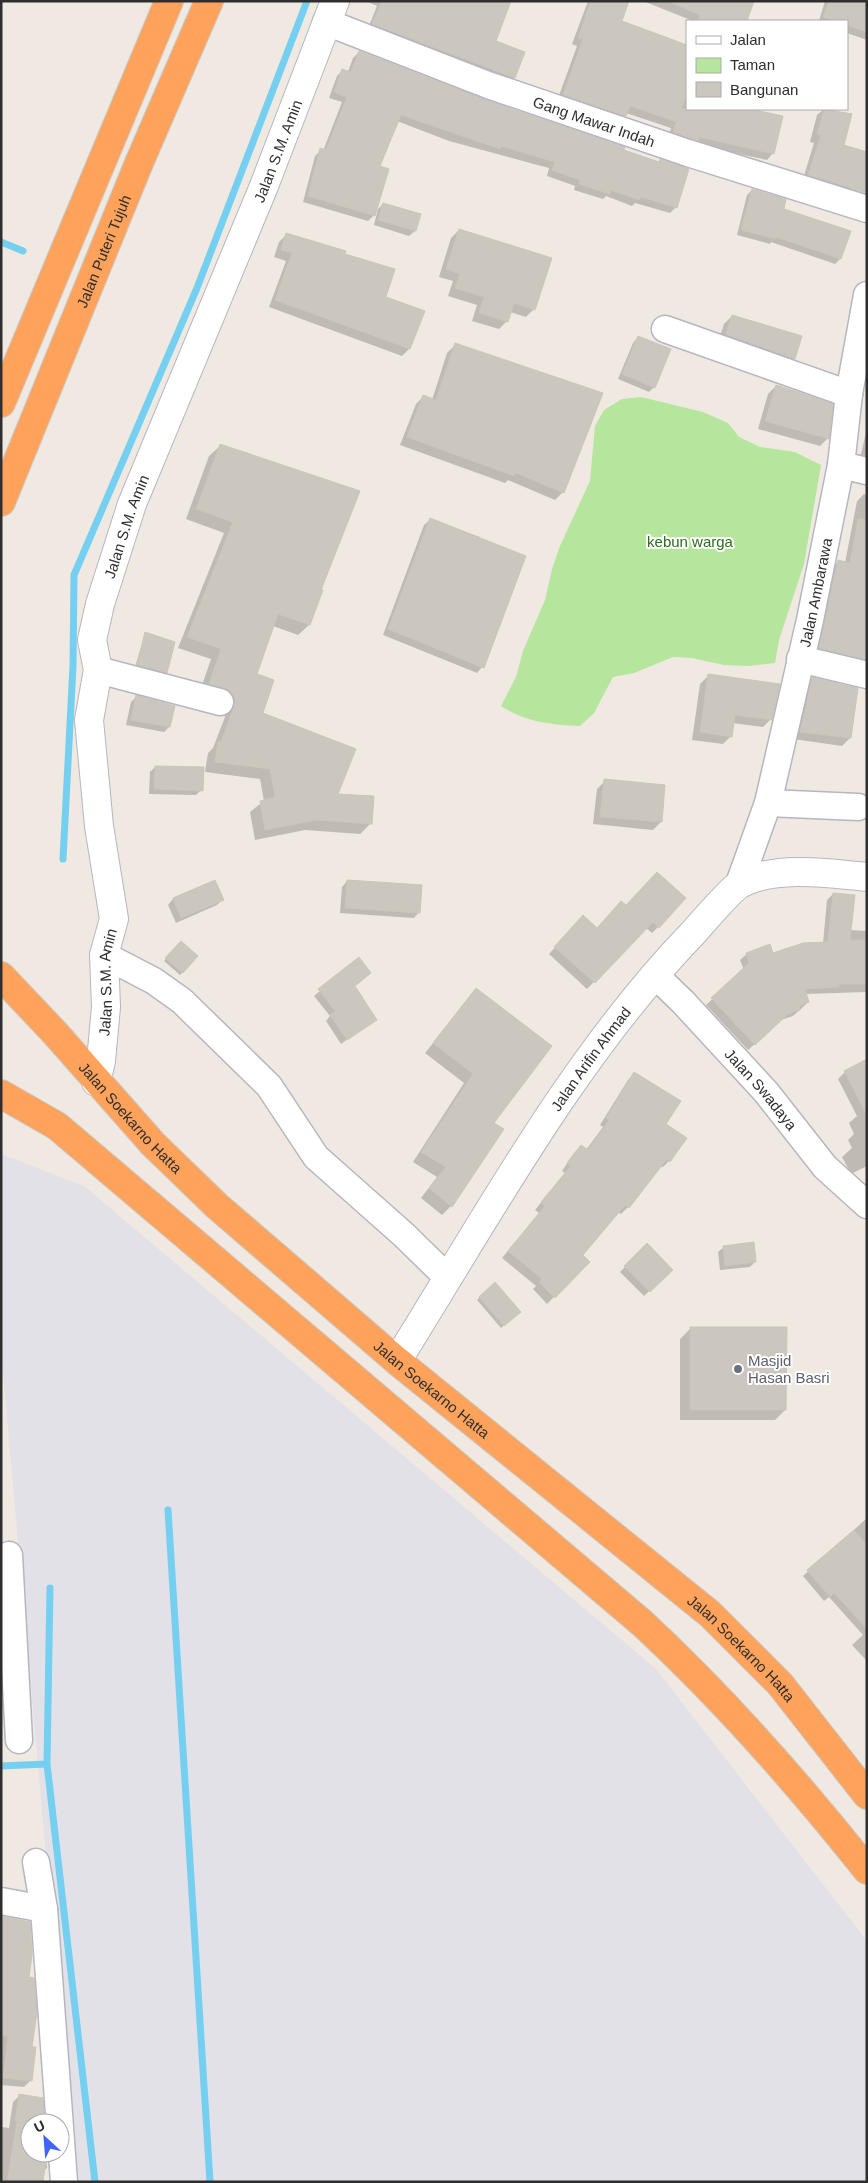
<svg xmlns="http://www.w3.org/2000/svg" width="868" height="2183" viewBox="0 0 868 2183" font-family="Arial,sans-serif">
  <style>
    .industrial { fill: #e3e1e8 }
    .green { fill: #b6e59e }
    .shadow { fill: #0003 }
    .lines { fill: none; stroke-linecap: round; stroke-linejoin: round }
    .stream { stroke: #75cff0; stroke-width: 7 }
    .building { fill: #cbc7bf; stroke: #cbc5ba }
    .street-casing { stroke: #b4b7c1; stroke-width: 29 }
    .secondary-casing { stroke: #b4b7c1; stroke-width: 30 }
    .highway-casing { stroke: #c9c9c9; stroke-width: 30 }
    .street { stroke: #fff; stroke-width: 26 }
    .secondary { stroke: #fff; stroke-width: 28 }
    .highway { stroke: #ffa35c; stroke-width: 28 }
    .worship-dot { fill: #6b7280; stroke: #fff; stroke-width: 2 }
    .labels { text-anchor: middle; dominant-baseline: central; stroke-width: 4; stroke-linejoin: round; paint-order: stroke }
    .street-label { font-size: 15px; fill: #2e2e2e; stroke: #fff }
    .park-label { font-size: 15px; fill: #2c6e1b; stroke: #fff }
    .worship-label { font-size: 15px; fill: #5b616d; stroke: #fff; text-anchor: start }
  </style>
  <rect width="100%" height="100%" fill="#efe9e1"/>
  <!-- industrial -->
  <path class="industrial" d="M 1,1154 L 84,1186 L 656,1669 L 867,1941 L 867,2182 L 75,2182 L 1,1350 Z"/>
  <!-- green -->
  <path class="green" d="M 641,397 L 703,412 L 728,423 L 739,437 L 760,447 L 795,452 L 821,465 L 804,564 L 779,640 L 775,663 L 749,666 L 724,665 L 692,658 L 673,657 L 634,673 L 613,677 L 594,713 L 580,726 C 552,725 525,722 501,706 L 516,677 L 523,651 L 545,600 L 552,569 L 560,546 L 590,481 L 595,426 L 604,410 L 622,399 Z"/>
  <!-- shadow -->
  <path class="shadow" d="M 366,1 L 509,1 L 495,42 L 524,53 L 514,78 L 508,84 L 367,31 L 377,6 Z
    M 588,1 L 628,1 L 620,22 L 685,46 L 687,41 L 687,109 L 745,109 L 781,117 L 773,153 L 767,160 L 668,139 L 671,128 L 626,113 L 619,122 L 557,101 L 577,46 L 572,44 Z
    M 643,1 L 754,1 L 746,21 L 693,21 Z
    M 825,1 L 867,1 L 867,40 L 847,33 L 847,21 L 819,21 Z
    M 359,52 L 623,151 L 658,163 L 660,161 L 676,207 L 670,213 L 635,203 L 632,206 L 606,196 L 603,199 L 574,190 L 575,186 L 547,176 L 549,168 L 449,141 L 397,121 L 379,167 L 374,215 L 368,221 L 303,202 L 315,156 L 321,150 L 323,151 L 342,102 L 329,98 L 337,76 L 343,70 L 348,72 L 353,58 Z
    M 824,109 L 851,115 L 842,145 L 867,191 L 843,188 L 837,193 L 802,182 L 814,143 L 810,142 L 817,115 Z
    M 752,190 L 782,209 L 840,259 L 835,264 L 771,242 L 770,244 L 737,235 L 747,195 Z
    M 383,204 L 419,215 L 415,231 L 409,236 L 374,225 L 378,209 Z
    M 459,230 L 534,309 L 526,317 L 510,312 L 507,321 L 499,329 L 472,321 L 477,305 L 448,296 L 453,281 L 439,277 L 451,238 Z
    M 286,235 L 343,255 L 385,298 L 409,349 L 402,356 L 269,307 L 286,261 L 274,257 L 279,242 Z
    M 732,316 L 794,358 L 786,366 L 718,342 L 724,324 Z
    M 638,337 L 654,387 L 649,392 L 618,379 L 633,343 Z
    M 455,345 L 563,492 L 555,500 L 508,480 L 505,483 L 400,445 L 416,404 L 424,396 L 432,400 L 447,353 Z
    M 776,386 L 828,438 L 820,446 L 758,429 L 768,394 Z
    M 867,428 L 867,465 L 859,463 Z
    M 220,446 L 321,591 L 309,625 L 298,635 L 273,626 L 256,675 L 262,714 L 336,795 L 371,823 L 360,834 L 305,830 L 255,840 L 250,812 L 264,801 L 260,779 L 205,772 L 208,753 L 213,748 L 225,717 L 224,708 L 199,694 L 211,659 L 178,648 L 224,533 L 186,519 L 209,456 Z
    M 864,494 L 867,495 L 867,660 L 859,666 L 813,655 L 831,569 L 838,562 L 845,563 L 857,501 Z
    M 430,520 L 480,537 L 482,667 L 477,673 L 383,635 L 424,525 Z
    M 145,634 L 166,672 L 164,674 L 135,667 Z
    M 708,676 L 771,719 L 763,727 L 732,723 L 731,736 L 723,744 L 692,740 L 700,684 Z
    M 813,679 L 850,738 L 842,746 L 793,739 L 805,687 Z
    M 136,697 L 169,727 L 164,732 L 126,725 L 131,702 Z
    M 155,767 L 201,790 L 196,795 L 149,794 L 150,772 Z
    M 605,781 L 664,786 L 661,822 L 653,830 L 593,824 L 597,789 Z
    M 651,880 L 658,927 L 652,933 L 646,928 L 587,989 L 549,954 L 577,923 L 597,929 L 626,907 Z
    M 347,881 L 419,912 L 414,918 L 340,913 L 342,887 Z
    M 215,882 L 222,900 L 217,905 L 176,923 L 168,905 L 173,899 Z
    M 833,894 L 850,930 L 867,931 L 867,992 L 805,994 L 808,1002 L 802,1008 L 793,1016 L 781,1020 L 748,1050 L 706,1005 L 744,970 L 740,960 L 747,954 L 772,955 L 823,943 L 827,900 Z
    M 181,942 L 197,956 L 180,975 L 164,961 Z
    M 358,959 L 353,986 L 375,1019 L 341,1044 L 326,1021 L 330,1016 L 314,996 Z
    M 476,990 L 493,1123 L 451,1206 L 442,1215 L 421,1198 L 437,1177 L 413,1162 L 464,1083 L 425,1053 Z
    M 867,1061 L 867,1166 L 851,1174 L 842,1157 L 852,1148 L 848,1140 L 854,1134 L 849,1123 L 857,1116 L 838,1079 L 845,1072 Z
    M 635,1073 L 664,1125 L 669,1161 L 663,1167 L 660,1166 L 628,1207 L 621,1214 L 618,1212 L 581,1255 L 588,1262 L 547,1304 L 533,1289 L 536,1286 L 502,1258 L 539,1213 L 535,1210 L 565,1173 L 562,1171 L 574,1153 L 581,1147 L 586,1150 L 603,1127 L 600,1125 L 628,1080 Z
    M 647,1245 L 671,1270 L 644,1296 L 620,1272 Z
    M 724,1247 L 755,1262 L 750,1267 L 720,1270 L 718,1252 Z
    M 495,1284 L 519,1312 L 501,1328 L 477,1300 Z
    M 691,1328 L 785,1410 L 775,1420 L 680,1420 L 680,1339 Z
    M 867,1518 L 867,1661 L 852,1645 L 863,1635 L 829,1597 L 824,1601 L 803,1576 Z
    M 1,1919 L 28,1978 L 30,2081 L 24,2087 L 1,2085 Z
    M 20,2095 L 43,2123 L 30,2123 L 30,2153 L 46,2153 L 47,2168 L 42,2172 L 42,2182 L 1,2182 L 1,2127 L 9,2128 L 13,2102 Z"/>
  <g class="lines">
    <!-- stream -->
    <path class="stream" d="M 1,242 L 23,251
      M 63,859 L 73,666 L 74,575 L 197,288 L 307,1
      M 168,1510 L 210,2182
      M 50,1588 L 47,1764 L 95,2182
      M 1,1766 L 47,1764"/>
  </g>
  <!-- building -->
  <path class="building" d="M 382,1 L 511,1 L 496,41 L 525,52 L 515,78 L 372,24 Z
    M 591,1 L 629,1 L 622,21 L 687,45 L 687,93 L 677,122 L 630,106 L 626,116 L 563,95 L 583,39 L 578,38 Z
    M 668,1 L 754,1 L 747,21 L 698,21 L 700,15 Z
    M 829,1 L 867,1 L 867,32 L 847,25 L 847,21 L 835,21 L 823,17 Z
    M 359,51 L 483,99 L 625,147 L 624,150 L 659,162 L 660,159 L 689,169 L 677,208 L 641,197 L 639,200 L 611,190 L 610,194 L 579,184 L 580,180 L 552,170 L 555,162 L 501,146 L 500,149 L 401,115 L 380,166 L 389,169 L 375,216 L 308,196 L 320,148 L 326,150 L 347,97 L 334,92 L 342,69 L 351,72 Z
    M 681,109 L 750,109 L 783,116 L 774,154 L 699,137 L 698,141 L 673,132 Z
    M 824,109 L 852,114 L 844,145 L 867,152 L 867,193 L 808,175 L 821,135 L 817,134 Z
    M 752,189 L 786,199 L 784,209 L 851,231 L 841,259 L 776,237 L 776,239 L 741,230 Z
    M 383,203 L 421,214 L 416,231 L 378,220 Z
    M 459,229 L 552,258 L 535,310 L 514,303 L 508,322 L 479,313 L 484,297 L 455,288 L 460,274 L 446,269 Z
    M 286,233 L 346,251 L 345,254 L 395,269 L 386,297 L 425,311 L 410,349 L 275,300 L 292,253 L 281,250 Z
    M 732,315 L 802,336 L 795,359 L 726,334 Z
    M 638,336 L 671,349 L 655,388 L 622,374 Z
    M 455,343 L 603,393 L 564,493 L 516,473 L 514,476 L 407,437 L 423,395 L 436,400 Z
    M 776,385 L 833,404 L 829,439 L 765,421 Z
    M 220,444 L 360,491 L 321,590 L 323,590 L 310,625 L 278,614 L 257,674 L 274,680 L 263,713 L 356,749 L 338,794 L 374,796 L 372,824 L 316,820 L 265,830 L 260,801 L 275,797 L 270,769 L 215,762 L 218,741 L 221,742 L 234,706 L 235,699 L 230,691 L 209,684 L 221,649 L 187,637 L 233,522 L 196,509 Z
    M 430,518 L 526,556 L 484,668 L 388,629 Z
    M 858,519 L 867,520 L 867,660 L 819,648 L 838,560 L 850,563 Z
    M 145,632 L 175,642 L 167,673 L 137,665 Z
    M 708,674 L 780,684 L 772,720 L 735,715 L 732,737 L 700,732 Z
    M 812,677 L 858,688 L 851,738 L 800,732 Z
    M 136,695 L 175,706 L 170,727 L 131,720 Z
    M 155,766 L 204,767 L 203,791 L 154,789 Z
    M 604,779 L 665,785 L 662,822 L 600,817 Z
    M 657,872 L 686,898 L 659,928 L 653,922 L 595,983 L 554,947 L 583,915 L 597,928 L 621,901 L 626,905 Z
    M 215,880 L 224,900 L 181,918 L 173,898 Z
    M 347,880 L 422,885 L 420,913 L 345,908 Z
    M 833,893 L 855,895 L 850,940 L 867,940 L 867,984 L 839,984 L 839,987 L 805,989 L 809,1002 L 799,1006 L 800,1010 L 788,1014 L 755,1045 L 711,998 L 749,963 L 746,953 L 770,944 L 773,953 L 803,943 L 828,942 Z
    M 181,941 L 198,956 L 183,973 L 165,958 Z
    M 359,957 L 371,973 L 355,986 L 377,1020 L 347,1040 L 330,1015 L 335,1011 L 318,989 Z
    M 476,988 L 552,1046 L 494,1123 L 504,1129 L 452,1207 L 429,1188 L 446,1167 L 421,1152 L 473,1074 L 433,1043 Z
    M 867,1059 L 867,1115 L 844,1071 Z
    M 634,1072 L 681,1101 L 666,1124 L 687,1138 L 670,1162 L 667,1159 L 629,1208 L 625,1205 L 583,1255 L 590,1262 L 555,1298 L 539,1282 L 542,1279 L 508,1251 L 545,1206 L 541,1202 L 571,1166 L 567,1163 L 581,1145 L 588,1150 L 609,1120 L 606,1118 Z
    M 754,1242 L 756,1262 L 725,1266 L 723,1246 Z
    M 647,1243 L 673,1270 L 650,1292 L 624,1266 Z
    M 495,1282 L 521,1312 L 504,1326 L 479,1297 Z
    M 690,1327 L 787,1327 L 786,1410 L 690,1410 Z
    M 854,1530 L 867,1545 L 867,1629 L 834,1593 L 830,1597 L 807,1570 Z
    M 1,1916 L 30,1922 L 32,1955 L 29,1977 L 34,1978 L 37,2012 L 32,2047 L 36,2047 L 32,2081 L 3,2078 L 8,2036 L 1,2035 Z
    M 19,2094 L 43,2098 L 45,2123 L 30,2123 L 30,2153 L 47,2153 L 43,2182 L 7,2182 L 17,2121 L 15,2121 Z"/>
  <g class="lines">
    <!-- street casing -->
    <g class="street-casing">
      <g id="street">
        <path id="s1" d="M 326,22 L 488,85 L 688,153 L 867,209"/>
        <path d="M 665,329 L 849,394"/>
        <path d="M 841,465 L 867,471"/>
        <path d="M 800,659 L 867,675"/>
        <path d="M 98,670 L 220,702"/>
        <path d="M 768,803 L 858,807"/>
        <path id="s2" d="M 739,884 L 768,803 L 810,620 L 841,465 L 849,394 L 867,295"/>
        <path d="M 104,955 L 154,981 L 182,1001 L 269,1086 L 316,1157 L 404,1235 L 448,1278"/>
        <path id="s3" d="M 655,975 L 683,1002 L 766,1092 L 825,1167 L 867,1205"/>
        <path d="M 9,1555 L 19,1740"/>
        <path d="M 36,1862 L 44,1909"/>
        <path d="M 1,1901 L 44,1909 L 64,2182"/>
      </g>
    </g>
    <!-- secondary casing -->
    <g class="secondary-casing">
      <g id="secondary">
        <path id="s4" d="M 96,1082 L 101,1061 L 106,1007 L 104,955 L 114,919 L 99,826 L 89,720 L 98,670 L 92,640 L 100,604 L 132,504 L 264,186 L 335,1"/>
        <path id="s5" d="M 397,1361 C 487,1217 574,1056 693,933 C 703,922 730,890 740,884 C 775,865 829,873 867,877"/>
      </g>
    </g>
    <!-- highway casing -->
    <g class="highway-casing">
      <g id="highway">
        <path d="M 1,403 L 169,1"/>
        <path id="s6" d="M 1,502 L 139,163 L 209,1"/>
        <path id="s7" d="M 1,976 L 55,1033 L 153,1144 L 217,1206 L 397,1361 L 710,1614 L 780,1684 L 867,1795"/>
        <path d="M 1,1094 L 57,1126 L 642,1623 C 724,1699 797,1782 867,1870"/>
      </g>
    </g>
    <!-- street -->
    <use href="#street" class="street"/>
    <!-- secondary -->
    <use href="#secondary" class="secondary"/>
    <!-- highway -->
    <use href="#highway" class="highway"/>
  </g>
  <!-- markers -->
  <circle class="worship-dot" cx="738" cy="1369" r="5"/>
  <g class="labels">
    <!-- street labels -->
    <g class="street-label">
      <text stroke="none"><textPath href="#s1" startOffset="286">Gang Mawar Indah</textPath></text>
      <text stroke="none"><textPath href="#s4" startOffset="971">Jalan S.M. Amin</textPath></text>
      <text stroke="none"><textPath href="#s6" startOffset="271">Jalan Puteri Tujuh</textPath></text>
      <text stroke="none"><textPath href="#s4" startOffset="566">Jalan S.M. Amin</textPath></text>
      <text stroke="none"><textPath href="#s2" startOffset="302">Jalan Ambarawa</textPath></text>
      <text stroke="none"><textPath href="#s4" startOffset="101">Jalan S.M. Amin</textPath></text>
      <text stroke="none"><textPath href="#s5" startOffset="359">Jalan Arifin Ahmad</textPath></text>
      <text stroke="none"><textPath href="#s3" startOffset="156">Jalan Swadaya</textPath></text>
      <text stroke="none"><textPath href="#s7" startOffset="192">Jalan Soekarno Hatta</textPath></text>
      <text stroke="none"><textPath href="#s7" startOffset="598">Jalan Soekarno Hatta</textPath></text>
      <text stroke="none"><textPath href="#s7" startOffset="1002">Jalan Soekarno Hatta</textPath></text>
    </g>
    <!-- park labels -->
    <g class="park-label">
      <text x="690" y="541">kebun warga</text>
    </g>
    <!-- worship labels -->
    <g class="worship-label">
      <text x="748" y="1360">Masjid<tspan x="748" dy="17">Hasan Basri</tspan></text>
    </g>
  </g>
  <!-- border -->
  <rect width="868" height="2183" fill="none" stroke="#2e2e2e" stroke-width="5"/>
  <!-- legend -->
  <rect x="686" y="20" width="162" height="90" fill="#ffffff" stroke="#ababab"/>
  <rect x="696" y="36" width="25" height="8" fill="#ffffff" stroke="#ababab"/>
  <text x="730" y="45" font-size="15" fill="#2e2e2e">Jalan</text>
  <rect x="696" y="58" width="25" height="15" fill="#b6e59e" stroke="#ababab"/>
  <text x="730" y="70" font-size="15" fill="#2e2e2e">Taman</text>
  <rect x="696" y="82" width="25" height="15" fill="#cbc7bf" stroke="#ababab"/>
  <text x="730" y="95" font-size="15" fill="#2e2e2e">Bangunan</text>
  <!-- north arrow -->
  <g transform="translate(45 2138) rotate(334)"><circle r="24" fill="#ffffff" stroke="#ababab"/>
  <path d="M0-4L9 19L0 12L-9 19Z" fill="#4264fb"/>
  <text y="-8" font-size="14" font-weight="bold" text-anchor="middle" fill="#2e2e2e">U</text>
  </g>
</svg>
